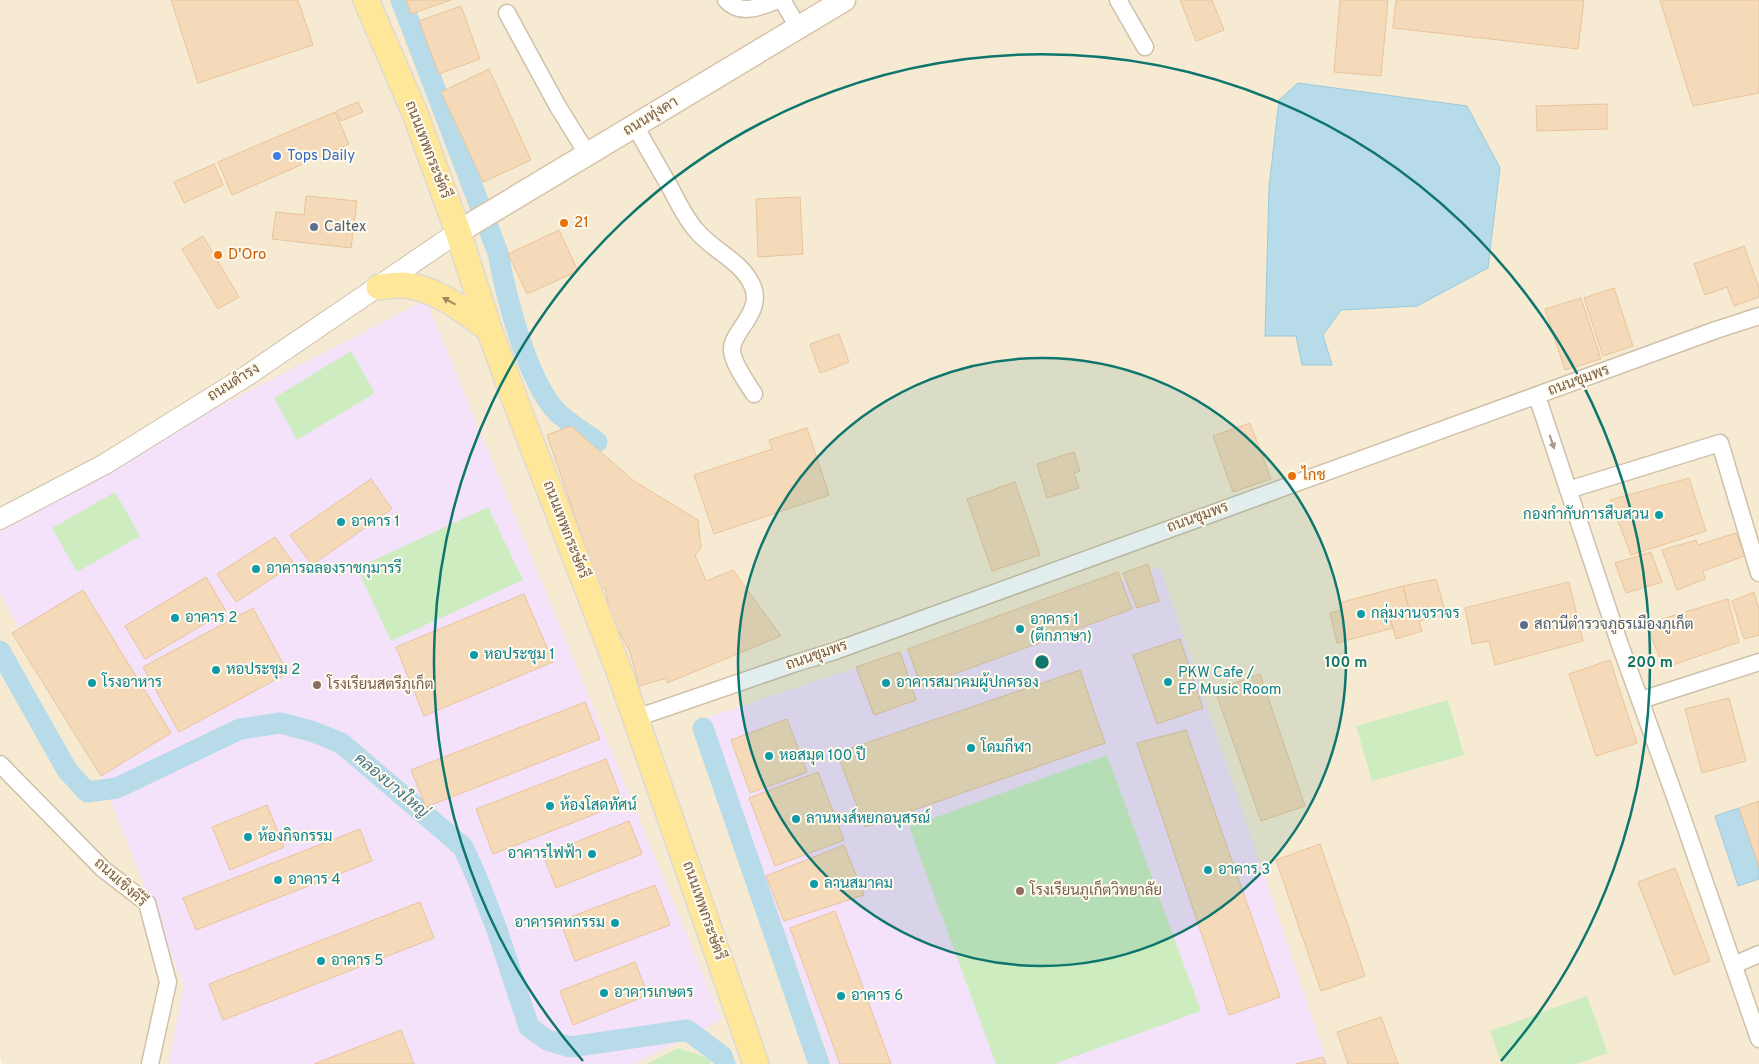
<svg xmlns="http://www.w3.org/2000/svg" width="1759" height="1064" viewBox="0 0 1759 1064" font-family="Overpass,Sarabun,sans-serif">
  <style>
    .residential { fill: #f6ebd2 }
    .education { fill: #f4e1fa }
    .green { fill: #cdedc1 }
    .water { fill: #b7dbe9; stroke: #9cc9dc }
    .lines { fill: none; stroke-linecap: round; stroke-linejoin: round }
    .canal { stroke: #b7dbe9; stroke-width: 21 }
    .building { fill: #f5daba; stroke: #e9c399 }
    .minor-casing { stroke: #d0c0a9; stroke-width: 19 }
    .tertiary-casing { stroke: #d0c0a9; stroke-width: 22 }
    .secondary-casing { stroke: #d6c3a9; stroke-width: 25 }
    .primary-casing { stroke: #dfd9d3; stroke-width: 28 }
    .minor { stroke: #fff; stroke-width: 16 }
    .tertiary { stroke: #fff; stroke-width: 20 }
    .secondary { stroke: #fff; stroke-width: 22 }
    .primary { stroke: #ffe79a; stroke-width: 25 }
    .oneway { fill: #a18860 }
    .oneway2 { fill: #a89887 }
    .ring { fill: none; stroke: #0f766e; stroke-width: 2.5 }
    .shop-dot { fill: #3f7fe0; stroke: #fffaec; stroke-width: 2 }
    .food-dot { fill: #e8710a; stroke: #fffaec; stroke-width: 2 }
    .service-dot { fill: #5c6f8a; stroke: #fffaec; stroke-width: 2 }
    .culture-dot { fill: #0f9aa8; stroke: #fffaec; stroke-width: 2 }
    .education-dot { fill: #8d6e63; stroke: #fffaec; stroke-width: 2 }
    .labels { text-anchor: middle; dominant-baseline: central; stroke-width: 4; stroke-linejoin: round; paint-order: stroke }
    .street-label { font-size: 15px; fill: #796047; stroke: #fffaec }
    .shop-label { font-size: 15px; fill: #366cbe; stroke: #fffaec; text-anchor: start }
    .food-label { font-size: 15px; fill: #c56008; stroke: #fffaec; text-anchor: start }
    .service-label { font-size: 15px; fill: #4e5e75; stroke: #fffaec; text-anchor: start }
    .culture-label { font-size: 15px; fill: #0d838f; stroke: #fffaec; text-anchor: start }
    .education-label { font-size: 15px; fill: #785e54; stroke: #fffaec; text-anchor: start }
    .water-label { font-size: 16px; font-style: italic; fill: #3f768e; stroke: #fffaec }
    .centre { fill: #0f766e; stroke: #fffaec; stroke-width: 2.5 }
    .ring-label { font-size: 15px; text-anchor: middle; font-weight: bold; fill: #0f766e; stroke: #fffaec; stroke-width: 4; stroke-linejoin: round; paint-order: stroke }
  </style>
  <rect width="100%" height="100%" fill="#fef7e4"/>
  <!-- residential -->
  <path class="residential" d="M 0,0 L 1759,0 L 1759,1064 L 711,1064 L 712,1059 L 678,1048 L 646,1064 L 2,1064 L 0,1056 Z"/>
  <!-- education -->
  <path class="education" d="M 426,300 L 722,1020 L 635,1064 L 168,1064 L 184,986 L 101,776 L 0,593 L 0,519 Z
    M 1160,567 L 1328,1064 L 831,1064 L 709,717 Z"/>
  <!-- green -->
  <path class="green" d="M 351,351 L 375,393 L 297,440 L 274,398 Z
    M 115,492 L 140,536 L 77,572 L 52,528 Z
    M 488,507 L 523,580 L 391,641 L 357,568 Z
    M 1448,700 L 1464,755 L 1372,781 L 1356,726 Z
    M 1107,755 L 1201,1011 L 1054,1064 L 996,1064 L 909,827 Z
    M 1587,996 L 1608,1053 L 1576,1064 L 1502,1064 L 1490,1031 Z
    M 678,1048 L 712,1059 L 711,1064 L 646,1064 Z"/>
  <!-- water -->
  <path class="water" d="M 1298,83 L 1467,106 L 1500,168 L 1488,268 L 1417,306 L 1341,310 L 1323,335 L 1332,365 L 1302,365 L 1296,336 L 1265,336 L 1269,187 L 1279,100 Z
    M 1739,808 L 1759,867 L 1759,879 L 1738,886 L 1715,816 Z"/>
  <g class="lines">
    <!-- canal -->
    <path class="canal" d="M 401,0 L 498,253 C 506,296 527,381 557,412 C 568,423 584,432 597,442
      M 0,651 L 67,770 L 87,792 L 117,788 L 240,729 L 280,723 L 311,731 L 341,743 L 463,847 L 477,878 L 497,930 L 529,1027 L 547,1040 L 570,1047 L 687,1030 L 722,1056 L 725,1064
      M 703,728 L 819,1064"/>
  </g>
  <!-- building -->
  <path class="building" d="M 171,0 L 298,0 L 313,45 L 198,83 Z
    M 406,0 L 451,0 L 411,14 Z
    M 1180,0 L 1212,0 L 1224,30 L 1196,41 Z
    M 1340,0 L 1388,0 L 1381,76 L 1334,72 Z
    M 1396,0 L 1584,0 L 1578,49 L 1393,28 Z
    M 1660,0 L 1759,0 L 1759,93 L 1693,106 Z
    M 461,6 L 480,59 L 439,74 L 419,21 Z
    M 489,69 L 531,160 L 483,182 L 441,92 Z
    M 358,102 L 363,112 L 341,121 L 336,111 Z
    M 1607,104 L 1607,129 L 1537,131 L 1536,106 Z
    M 335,112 L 349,144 L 232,195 L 218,162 Z
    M 214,164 L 223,185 L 184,203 L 174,182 Z
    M 306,196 L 357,201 L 351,248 L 272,239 L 276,212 L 304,215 Z
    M 800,197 L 803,254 L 758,257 L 756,199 Z
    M 559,230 L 578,271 L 527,294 L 508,254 Z
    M 203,236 L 239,297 L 218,309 L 182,249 Z
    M 1744,246 L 1759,288 L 1759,297 L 1734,306 L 1727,287 L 1705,295 L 1694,264 Z
    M 1614,288 L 1633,346 L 1603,356 L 1584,298 Z
    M 1581,298 L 1601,359 L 1565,370 L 1545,309 Z
    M 839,334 L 849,362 L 820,373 L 810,344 Z
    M 1250,423 L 1271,479 L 1233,492 L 1213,436 Z
    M 571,426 L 634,481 L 698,520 L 701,548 L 695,555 L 706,581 L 733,570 L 781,636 L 667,683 L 667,678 L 639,686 L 630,652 L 611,617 L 605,588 L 600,590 L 547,435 Z
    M 807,428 L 829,495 L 714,534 L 694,475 L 772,449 L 769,440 Z
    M 1074,452 L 1080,471 L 1074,473 L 1079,488 L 1047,498 L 1037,464 Z
    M 1689,478 L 1706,531 L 1631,555 L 1610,500 Z
    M 371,479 L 392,509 L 312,565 L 290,535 Z
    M 1015,482 L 1040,555 L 992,571 L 967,499 Z
    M 1736,533 L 1745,556 L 1703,571 L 1705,579 L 1677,590 L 1662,550 L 1696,540 L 1698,545 Z
    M 275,537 L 294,564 L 236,602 L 217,574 Z
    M 1651,552 L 1662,582 L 1626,593 L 1615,563 Z
    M 1148,564 L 1159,601 L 1137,608 L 1123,573 Z
    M 1118,572 L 1132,609 L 921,686 L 908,649 Z
    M 206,577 L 226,611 L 145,659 L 125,626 Z
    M 1436,579 L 1446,615 L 1419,621 L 1422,631 L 1396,639 L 1389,615 L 1409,609 L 1403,586 Z
    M 1569,582 L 1583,641 L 1495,665 L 1489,641 L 1472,644 L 1465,608 Z
    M 1403,586 L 1409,609 L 1389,615 L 1393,628 L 1337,643 L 1330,613 L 1341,610 L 1339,603 Z
    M 83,590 L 171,733 L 101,776 L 12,633 Z
    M 1754,592 L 1759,610 L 1759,635 L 1744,639 L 1732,601 Z
    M 524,594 L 553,662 L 424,716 L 396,647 Z
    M 1728,599 L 1739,642 L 1664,668 L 1646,624 Z
    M 253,608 L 288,673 L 179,732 L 143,667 Z
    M 1180,639 L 1203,708 L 1157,724 L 1133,655 Z
    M 900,652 L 916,700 L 874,715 L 856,667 Z
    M 1610,660 L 1637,743 L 1596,756 L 1569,674 Z
    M 1080,670 L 1105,743 L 865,827 L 837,753 Z
    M 1260,674 L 1305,806 L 1261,821 L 1215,690 Z
    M 1729,698 L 1746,761 L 1702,773 L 1685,709 Z
    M 585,702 L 600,739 L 426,807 L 411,770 Z
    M 787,719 L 807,772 L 750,793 L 731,740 Z
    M 1186,730 L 1280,997 L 1229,1015 L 1137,743 Z
    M 606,759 L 623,803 L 493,854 L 476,809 Z
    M 818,772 L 844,840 L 775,866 L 749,798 Z
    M 1759,801 L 1759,867 L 1739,808 Z
    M 267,805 L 284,847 L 230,870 L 212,827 Z
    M 629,821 L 642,854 L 556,888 L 543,855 Z
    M 360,829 L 372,861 L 196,930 L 183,898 Z
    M 1320,844 L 1365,976 L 1321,991 L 1276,860 Z
    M 844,845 L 864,895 L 784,921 L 766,876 Z
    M 1675,868 L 1710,961 L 1674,975 L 1638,882 Z
    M 655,885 L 670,925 L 575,961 L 560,921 Z
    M 420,902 L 434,938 L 223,1020 L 209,984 Z
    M 835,911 L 891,1064 L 840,1064 L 790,928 Z
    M 635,962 L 648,995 L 573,1025 L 560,991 Z
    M 1381,1017 L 1398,1064 L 1348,1064 L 1337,1032 Z
    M 401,1030 L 414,1064 L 314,1064 Z
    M 1323,1057 L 1326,1064 L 1296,1064 Z"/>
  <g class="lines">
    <!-- minor casing -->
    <g class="minor-casing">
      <path id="minor" d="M 726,0 C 740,16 761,7 778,0
        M 782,0 L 798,27
        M 1118,0 L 1145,47
        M 507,13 L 557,105 L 588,155
        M 635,126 C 647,147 659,168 671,189 C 678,203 685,217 695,229 C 712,251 742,260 753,287 C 763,313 731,332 732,350 C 732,362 747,383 754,394
        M 1537,396 L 1619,642 L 1679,808 L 1759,1039
        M 1568,490 L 1720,443 L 1759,573
        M 1641,700 L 1759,662
        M 636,718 L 793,664 L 835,651 L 1716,330 L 1759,316
        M 0,764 L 103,869 L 147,903 L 168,982 L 150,1064
        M 1734,965 L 1759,954"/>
    </g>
    <!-- tertiary casing -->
    <g class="tertiary-casing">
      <path id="tertiary" d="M 0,519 L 105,464 L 248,375 L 458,232"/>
    </g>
    <!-- secondary casing -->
    <g class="secondary-casing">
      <path id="secondary" d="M 458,232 L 844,0"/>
    </g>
    <!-- primary casing -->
    <g class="primary-casing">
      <path id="primary" d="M 366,0 L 416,116 L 458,232 L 489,329 L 518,408 L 618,668 L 756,1064
        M 379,287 C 387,286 395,285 403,285 C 437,288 463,310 489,329"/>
    </g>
    <!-- minor -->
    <use href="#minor" class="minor"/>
    <!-- tertiary -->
    <use href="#tertiary" class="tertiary"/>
    <!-- secondary -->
    <use href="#secondary" class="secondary"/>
    <!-- primary -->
    <use href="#primary" class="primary"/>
  </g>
  <!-- one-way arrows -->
  <defs><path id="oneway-solid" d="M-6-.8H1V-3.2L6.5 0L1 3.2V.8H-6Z" transform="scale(1.25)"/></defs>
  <use class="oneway" href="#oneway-solid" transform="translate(449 301) rotate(-151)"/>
  <use class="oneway2" href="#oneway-solid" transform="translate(1552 442) rotate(71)"/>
  <!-- distance rings -->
  <circle cx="1042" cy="662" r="304" fill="#0f766e" fill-opacity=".12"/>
  <g class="ring">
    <circle cx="1042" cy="662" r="304"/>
    <path d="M583 1061A608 608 0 1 1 1501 1061"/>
  </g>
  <!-- markers -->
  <circle class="shop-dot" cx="277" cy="156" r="5"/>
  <g class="food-dot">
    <circle cx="564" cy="223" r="5"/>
    <circle cx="218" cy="255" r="5"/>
    <circle cx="1292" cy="476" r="5"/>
  </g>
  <g class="service-dot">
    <circle cx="314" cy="227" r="5"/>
    <circle cx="1524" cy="625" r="5"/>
  </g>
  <g class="culture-dot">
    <circle cx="1659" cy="515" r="5"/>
    <circle cx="341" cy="522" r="5"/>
    <circle cx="256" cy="569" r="5"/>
    <circle cx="1361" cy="614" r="5"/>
    <circle cx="175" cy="618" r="5"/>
    <circle cx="1020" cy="629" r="5"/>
    <circle cx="474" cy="655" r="5"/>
    <circle cx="216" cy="670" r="5"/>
    <circle cx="1168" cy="682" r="5"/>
    <circle cx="92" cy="683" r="5"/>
    <circle cx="886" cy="683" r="5"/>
    <circle cx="971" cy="748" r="5"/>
    <circle cx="769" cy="756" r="5"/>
    <circle cx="550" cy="806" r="5"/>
    <circle cx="796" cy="819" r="5"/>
    <circle cx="248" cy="837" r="5"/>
    <circle cx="592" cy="854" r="5"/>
    <circle cx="1208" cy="870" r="5"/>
    <circle cx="278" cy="880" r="5"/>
    <circle cx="814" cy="884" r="5"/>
    <circle cx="615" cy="923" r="5"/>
    <circle cx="321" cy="961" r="5"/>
    <circle cx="604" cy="993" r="5"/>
    <circle cx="841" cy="996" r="5"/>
  </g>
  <g class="education-dot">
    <circle cx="317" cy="685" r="5"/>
    <circle cx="1020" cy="891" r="5"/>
  </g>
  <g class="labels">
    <!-- street labels -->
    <g class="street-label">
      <text transform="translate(651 117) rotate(-31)">ถนนทุ่งคา</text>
      <text transform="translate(427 150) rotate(69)">ถนนเทพกระษัตรี</text>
      <text transform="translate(1579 381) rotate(-20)">ถนนชุมพร</text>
      <text transform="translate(234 383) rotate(-32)">ถนนดำรง</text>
      <text transform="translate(1198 518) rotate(-20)">ถนนชุมพร</text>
      <text transform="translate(565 530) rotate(69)">ถนนเทพกระษัตรี</text>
      <text transform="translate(817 656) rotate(-19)">ถนนชุมพร</text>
      <text transform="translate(120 883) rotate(42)">ถนนเชิงคีรี</text>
      <text transform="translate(703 911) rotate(71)">ถนนเทพกระษัตรี</text>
    </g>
    <!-- shop labels -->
    <g class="shop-label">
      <text x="287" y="156">Tops Daily</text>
    </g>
    <!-- food labels -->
    <g class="food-label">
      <text x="574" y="223">21</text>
      <text x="228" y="255">D'Oro</text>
      <text x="1302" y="476">ไกช</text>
    </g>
    <!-- service labels -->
    <g class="service-label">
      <text x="324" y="227">Caltex</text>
      <text x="1534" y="625">สถานีตำรวจภูธรเมืองภูเก็ต</text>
    </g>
    <!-- culture labels -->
    <g class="culture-label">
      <text x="1649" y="515" text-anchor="end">กองกำกับการสืบสวน</text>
      <text x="351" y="522">อาคาร 1</text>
      <text x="266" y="569">อาคารฉลองราชกุมารรี</text>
      <text x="1371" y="614">กลุ่มงานจราจร</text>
      <text x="185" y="618">อาคาร 2</text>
      <text x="1030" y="620">อาคาร 1<tspan x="1030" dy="17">(ตึกภาษา)</tspan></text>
      <text x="484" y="655">หอประชุม 1</text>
      <text x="226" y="670">หอประชุม 2</text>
      <text x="1178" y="673">PKW Cafe /<tspan x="1178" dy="17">EP Music Room</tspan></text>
      <text x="102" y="683">โรงอาหาร</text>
      <text x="896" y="683">อาคารสมาคมผู้ปกครอง</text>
      <text x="981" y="748">โดมกีฬา</text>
      <text x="779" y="756">หอสมุด 100 ปี</text>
      <text x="560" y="806">ห้องโสดทัศน์</text>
      <text x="806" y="819">ลานหงส์หยกอนุสรณ์</text>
      <text x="258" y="837">ห้องกิจกรรม</text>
      <text x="582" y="854" text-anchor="end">อาคารไฟฟ้า</text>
      <text x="1218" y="870">อาคาร 3</text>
      <text x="288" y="880">อาคาร 4</text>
      <text x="824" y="884">ลานสมาคม</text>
      <text x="605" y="923" text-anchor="end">อาคารคหกรรม</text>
      <text x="331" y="961">อาคาร 5</text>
      <text x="614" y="993">อาคารเกษตร</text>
      <text x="851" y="996">อาคาร 6</text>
    </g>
    <!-- education labels -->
    <g class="education-label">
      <text x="327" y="685">โรงเรียนสตรีภูเก็ต</text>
      <text x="1030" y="891">โรงเรียนภูเก็ตวิทยาลัย</text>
    </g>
    <!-- water labels -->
    <g class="water-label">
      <text transform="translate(391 786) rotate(40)">คลองบางใหญ่</text>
    </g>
  </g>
  <circle cx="1042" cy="662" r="8" class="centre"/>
  <g class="ring-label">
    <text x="1346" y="667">100 m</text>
    <text x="1650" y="667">200 m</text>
  </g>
</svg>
